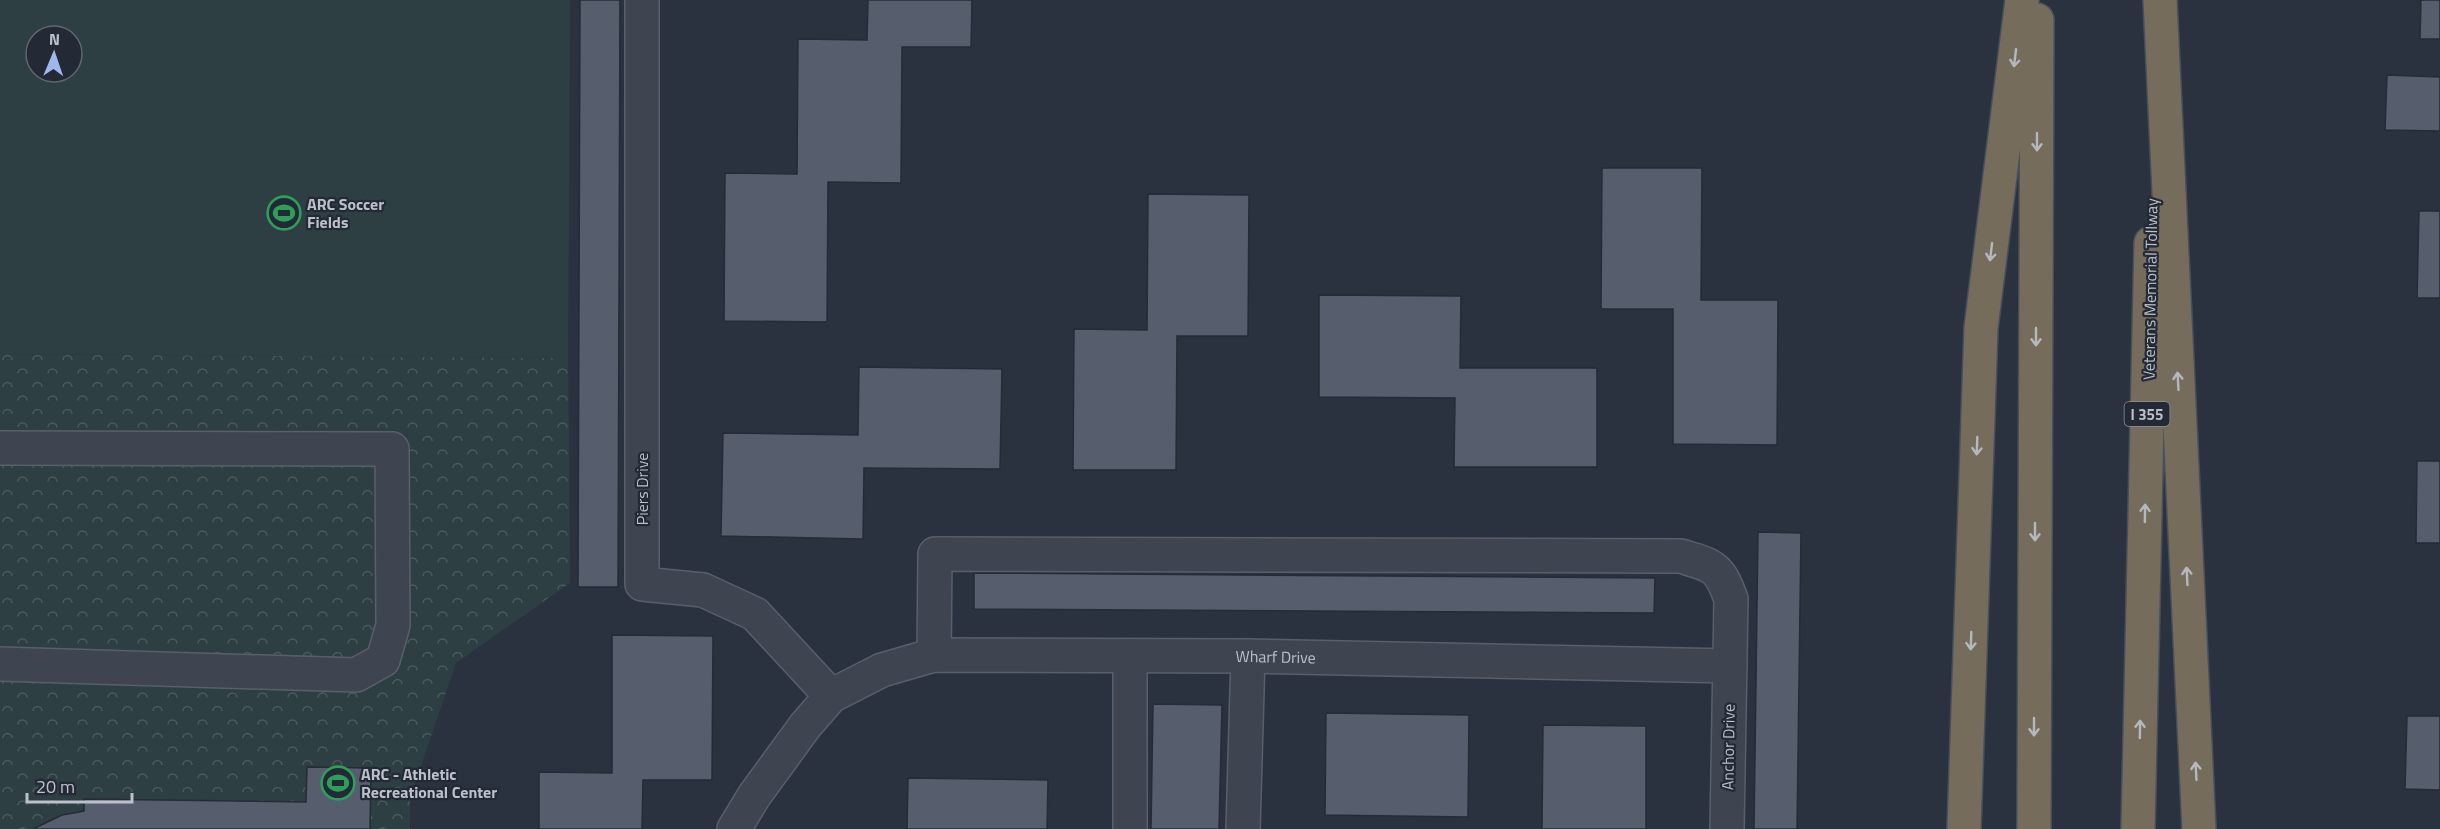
<svg xmlns="http://www.w3.org/2000/svg" width="2440" height="829" viewBox="0 0 2440 829" font-family="'Titillium Web',sans-serif">
  <style>
    .forest { fill: url(#forest-crowns) }
    .garden { fill: #2d3f42; fill-rule: evenodd }
    .building { fill: #565e6d; stroke: #252b37; stroke-width: 1.5 }
    .lines { fill: none; stroke-linecap: round; stroke-linejoin: round }
    .minor-casing { stroke: #595f6a; stroke-width: 36 }
    .highway-casing { stroke: #494f5a; stroke-width: 36 }
    .minor { stroke: #3e4550; stroke-width: 33 }
    .highway { stroke: #756c5c; stroke-width: 33 }
    .oneway { stroke: #b4b8bf }
    .labels { text-anchor: middle; dominant-baseline: central; stroke-width: 4.5; stroke-linejoin: round; paint-order: stroke }
    .shield { fill: #232935; stroke: #8d939d; stroke-width: 1.5 }
    .shield-label { font-size: 15px; font-weight: bold; fill: #bbc0ca }
    .poi-label { font-size: 16px; font-weight: bold; fill: #bbc0ca; stroke: #232935; text-anchor: start }
    .street-label { font-size: 16px; fill: #bbc0ca; stroke: #232935 }
  </style>
  <defs>
    <pattern id="forest-crowns" width="20" height="18" patternUnits="userSpaceOnUse" patternTransform="scale(1.5)"><rect width="20" height="18" fill="#2d3f42"/><path d="M2 6a3 3 0 1 1 6 0M12 15a3 3 0 1 1 6 0" fill="none" stroke="#4a595c"/></pattern>
  </defs>
  <rect width="100%" height="100%" fill="#2a3240"/>
  <!-- forest -->
  <path class="forest" d="M 0,354 L 568,358 L 570,583 L 456,663 L 410,798 L 410,829 L 0,829 Z"/>
  <!-- garden -->
  <path class="garden" d="M 0,0 L 570,0 L 568,358 L 0,354 ZM 36,36 L 72,36 L 72,72 L 36,72 Z"/>
  <!-- building -->
  <path class="building" d="M 580,0 L 620,0 L 618,587 L 578,587 Z
    M 868,0 L 972,0 L 971,47 L 902,47 L 901,183 L 828,182 L 827,322 L 724,321 L 725,173 L 797,174 L 798,39 L 867,40 Z
    M 2421,0 L 2440,0 L 2440,39 L 2420,39 Z
    M 2387,75 L 2440,77 L 2440,131 L 2385,130 Z
    M 1602,168 L 1702,168 L 1701,300 L 1778,300 L 1777,445 L 1673,444 L 1673,309 L 1601,309 Z
    M 1148,194 L 1249,195 L 1248,336 L 1177,336 L 1176,470 L 1073,470 L 1074,329 L 1147,330 Z
    M 2419,211 L 2440,211 L 2440,298 L 2417,298 Z
    M 1319,295 L 1461,296 L 1460,368 L 1597,368 L 1597,467 L 1454,467 L 1455,398 L 1319,397 Z
    M 859,367 L 1002,369 L 1000,469 L 864,468 L 863,539 L 721,536 L 723,433 L 858,435 Z
    M 2417,461 L 2440,461 L 2440,543 L 2416,543 Z
    M 1758,532 L 1801,533 L 1797,829 L 1754,829 Z
    M 974,573 L 1655,578 L 1654,613 L 974,609 Z
    M 612,635 L 713,636 L 712,780 L 643,780 L 642,829 L 539,829 L 539,772 L 612,773 Z
    M 1153,704 L 1222,705 L 1219,829 L 1151,829 Z
    M 1326,713 L 1469,715 L 1468,817 L 1325,815 Z
    M 2407,716 L 2440,716 L 2440,790 L 2405,789 Z
    M 1543,725 L 1646,726 L 1646,829 L 1542,829 Z
    M 307,767 L 371,768 L 370,829 L 33,829 L 62,815 L 84,811 L 84,799 L 306,802 Z
    M 908,778 L 1048,780 L 1047,829 L 907,829 Z"/>
  <g class="lines">
    <!-- minor casing -->
    <g class="minor-casing">
      <g id="minor">
        <path d="M 642,0 L 642,584 L 703,590 L 755,614 L 831,696"/>
        <path d="M 0,448 L 392,449 L 393,625 L 383,660 L 356,675 L 0,664"/>
        <path d="M 934,655 L 935,554 L 1681,556 C 1714,566 1719,566 1731,599 L 1727,829"/>
        <path d="M 1130,656 L 1130,829"/>
        <path id="s1" d="M 734,829 L 754,796 L 805,726 L 831,696 L 882,670 L 934,655 L 1248,656 L 1730,666"/>
        <path d="M 1243,829 L 1248,656"/>
      </g>
    </g>
    <!-- highway casing -->
    <g class="highway-casing">
      <path id="highway" d="M 2160,0 L 2199,829
        M 1964,829 L 1981,328 L 2022,0
        M 2034,829 L 2037,20
        M 2138,829 L 2151,243"/>
    </g>
    <!-- minor -->
    <use href="#minor" class="minor"/>
    <!-- highway -->
    <use href="#highway" class="highway"/>
  </g>
  <!-- one-way arrows -->
  <defs><path id="oneway-shaft" d="M-6 0H5M1.5-3L5.5 0L1.5 3" fill="none" stroke-width="1.6" stroke-linecap="round" stroke-linejoin="round" transform="scale(1.5)"/></defs>
  <g class="oneway">
    <use href="#oneway-shaft" transform="translate(2015 58) rotate(97)"/>
    <use href="#oneway-shaft" transform="translate(2037 142) rotate(90)"/>
    <use href="#oneway-shaft" transform="translate(1991 252) rotate(97)"/>
    <use href="#oneway-shaft" transform="translate(2036 337) rotate(90)"/>
    <use href="#oneway-shaft" transform="translate(2178 381) rotate(-93)"/>
    <use href="#oneway-shaft" transform="translate(1977 446) rotate(92)"/>
    <use href="#oneway-shaft" transform="translate(2145 513) rotate(-89)"/>
    <use href="#oneway-shaft" transform="translate(2035 532) rotate(90)"/>
    <use href="#oneway-shaft" transform="translate(2187 576) rotate(-93)"/>
    <use href="#oneway-shaft" transform="translate(1971 641) rotate(92)"/>
    <use href="#oneway-shaft" transform="translate(2034 727) rotate(90)"/>
    <use href="#oneway-shaft" transform="translate(2140 729) rotate(-89)"/>
    <use href="#oneway-shaft" transform="translate(2196 771) rotate(-93)"/>
  </g>
  <!-- icons -->
  <defs>
    <g id="stadium-ring" transform="scale(1.725)"><circle r="9.5" fill="#232935" stroke="#2e9e5b" stroke-width="1.5"/><path d="M0-5a6.5 5 0 1 0 0 10a6.5 5 0 1 0 0-10ZM-3.5-1.8h7v3.6h-7Z" fill="#2e9e5b"/></g>
  </defs>
  <g fill-rule="evenodd">
    <use href="#stadium-ring" x="284" y="213"/>
    <use href="#stadium-ring" x="338" y="783"/>
  </g>
  <g class="labels">
    <!-- shield labels -->
    <rect class="shield" x="2124.5" y="402" width="45" height="24" rx="4.5"/>
    <g class="shield-label">
      <text x="2147" y="414">I 355</text>
    </g>
    <!-- poi labels -->
    <g class="poi-label">
      <text x="307" y="204">ARC Soccer<tspan x="307" dy="18">Fields</tspan></text>
      <text x="361" y="774">ARC - Athletic<tspan x="361" dy="18">Recreational Center</tspan></text>
    </g>
    <!-- street labels -->
    <g class="street-label">
      <text transform="translate(2150 289) rotate(-89)">Veterans Memorial Tollway</text>
      <text transform="translate(642 489) rotate(-90)">Piers Drive</text>
      <text stroke="none"><textPath href="#s1" startOffset="618">Wharf Drive</textPath></text>
      <text transform="translate(1728 747) rotate(-89)">Anchor Drive</text>
    </g>
  </g>
  <!-- north arrow -->
  <g transform="translate(54 54) rotate(2)"><circle r="28" fill="#232935" stroke="#606571" stroke-width="1.5"/>
  <path d="M0-4.5L10 22L0 15L-10 22Z" fill="#9eb8ec"/>
  <text y="-9" font-size="16" font-weight="bold" text-anchor="middle" fill="#bbc0ca">N</text>
  </g>
  <!-- scale -->
  <path d="M27 793v9h105v-9" fill="none" stroke="#bbc0ca" stroke-width="3"/>
  <text x="36" y="793" font-size="18" fill="#bbc0ca" stroke="#232935" stroke-width="4.5" paint-order="stroke">20 m</text>
</svg>
